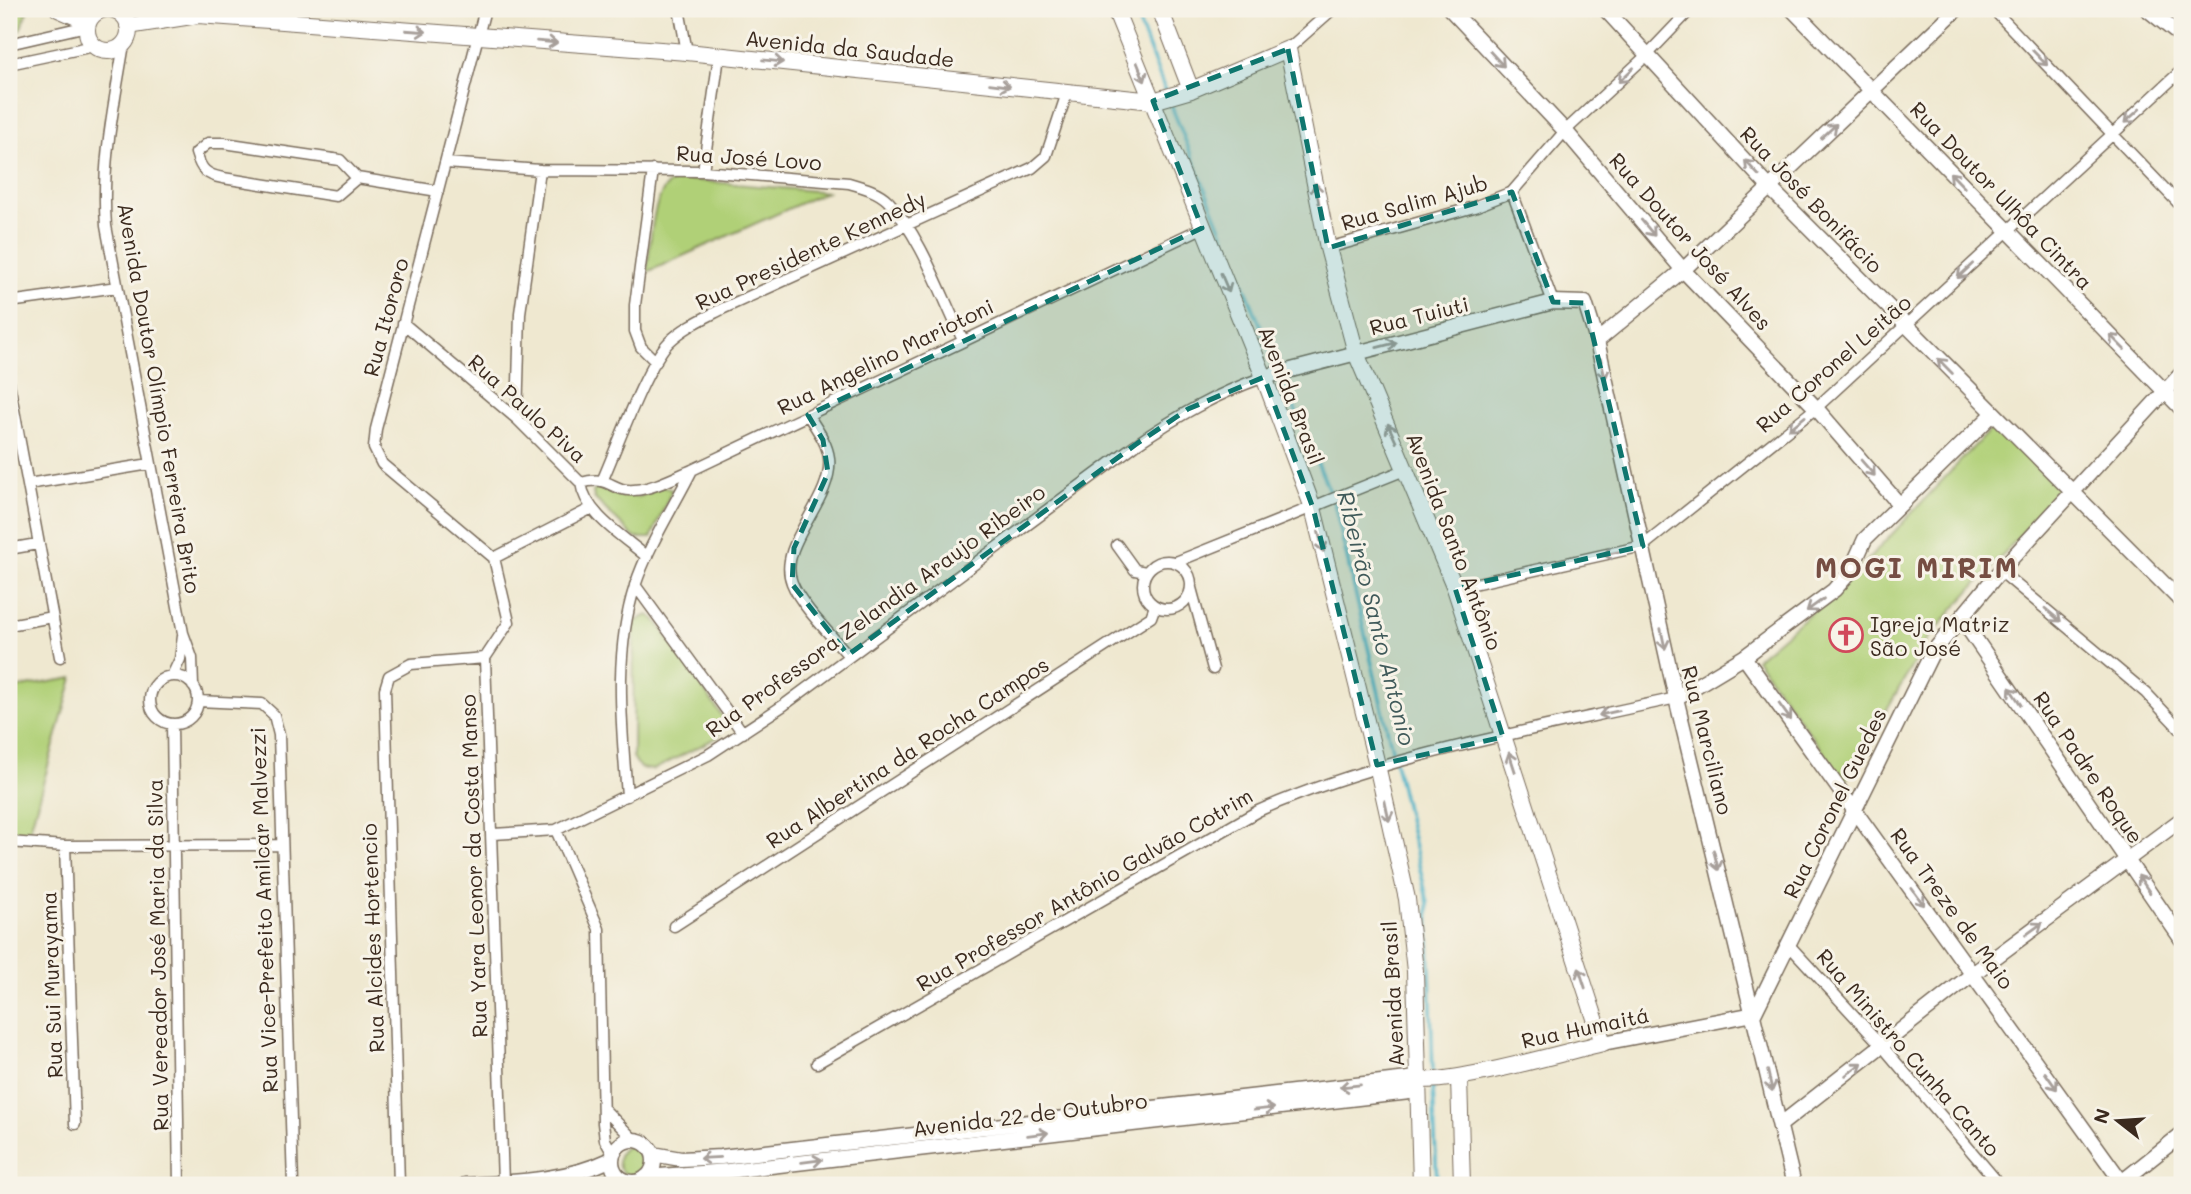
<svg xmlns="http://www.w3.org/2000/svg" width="2191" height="1194" viewBox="0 0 2191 1194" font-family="Mali,sans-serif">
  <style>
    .green { fill: #b0d077; stroke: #767d4a; stroke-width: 2 }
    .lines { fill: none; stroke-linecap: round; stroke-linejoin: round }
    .stream { stroke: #49b2c8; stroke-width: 3.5 }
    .minor-casing { stroke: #7a6c5c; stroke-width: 13 }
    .tertiary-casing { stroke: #7a6c5c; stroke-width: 17 }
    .secondary-casing { stroke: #7a6c5c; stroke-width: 18 }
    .minor { stroke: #fff; stroke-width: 10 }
    .tertiary { stroke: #fff; stroke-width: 14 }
    .secondary { stroke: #fff; stroke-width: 16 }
    .oneway { stroke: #a79f9a }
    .marked { fill: #0f766e; fill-opacity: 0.2; stroke: #0f766e; stroke-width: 5; stroke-dasharray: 14 9; stroke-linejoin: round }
    .labels { text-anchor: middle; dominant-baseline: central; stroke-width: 6; stroke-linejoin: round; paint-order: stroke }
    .street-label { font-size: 21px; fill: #3b2a1e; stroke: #f7f3e8 }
    .poi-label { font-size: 21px; fill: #3b2a1e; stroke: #f7f3e8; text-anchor: start }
    .water-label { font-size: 23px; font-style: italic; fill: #405a5a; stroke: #f7f3e8 }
    .district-label { font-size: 28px; font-weight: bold; letter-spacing: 2px; fill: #764e43; stroke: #f7f3e8 }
  </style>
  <rect width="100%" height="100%" fill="#f7f3e8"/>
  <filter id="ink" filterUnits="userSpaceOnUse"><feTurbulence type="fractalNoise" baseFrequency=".0143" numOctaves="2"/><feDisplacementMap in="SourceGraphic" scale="14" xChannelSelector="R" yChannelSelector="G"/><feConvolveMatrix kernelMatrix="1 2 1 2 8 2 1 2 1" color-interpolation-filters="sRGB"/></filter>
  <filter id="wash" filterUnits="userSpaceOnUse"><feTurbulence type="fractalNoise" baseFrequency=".00686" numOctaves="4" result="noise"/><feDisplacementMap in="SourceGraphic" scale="28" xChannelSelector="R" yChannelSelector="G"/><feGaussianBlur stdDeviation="1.57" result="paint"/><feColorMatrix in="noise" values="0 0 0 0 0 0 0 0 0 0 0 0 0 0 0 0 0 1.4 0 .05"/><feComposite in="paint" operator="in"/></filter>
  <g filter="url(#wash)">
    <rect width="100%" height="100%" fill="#efe8d0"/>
    <!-- green -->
    <path class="green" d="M 9,10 L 27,12 L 20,30 L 9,32 Z
      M 678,179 L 826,192 L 647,272 C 651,246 650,186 678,179 Z
      M 1995,424 L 2060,491 L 1928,638 L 1845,782 L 1756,659 L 1851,578 Z
      M 599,484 L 639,497 L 662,486 L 672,490 L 651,538 L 635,538 L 594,498 L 593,492 Z
      M 648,615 L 655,619 L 724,719 L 718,737 L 653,770 L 640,768 L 633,757 L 634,622 Z
      M 73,678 L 29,833 L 9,831 L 9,689 Z
      M618 1161a16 16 0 1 1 32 0a16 16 0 1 1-32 0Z"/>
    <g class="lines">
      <!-- stream -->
      <path class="stream" d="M 1134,9 L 1166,93
        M 1169,100 L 1278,369
        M 1281,376 L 1334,502 L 1428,903 L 1433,1075
        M 1433,1086 L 1437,1185"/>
    </g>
  </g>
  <g filter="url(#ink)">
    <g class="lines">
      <!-- minor casing -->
      <g class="minor-casing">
        <path id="minor" d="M 485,9 L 376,429 L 374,448 L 382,464 L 494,558
          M 679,9 L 687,52
          M 1993,9 L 2182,207
          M 113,10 L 122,9
          M 9,44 L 87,26
          M 124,44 C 114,105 101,164 106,226 L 183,633 L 192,658 L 193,686
          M 1288,49 L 1333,9
          M 9,64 L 94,46
          M 446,163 L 540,170 L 703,171 L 849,183 C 863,187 878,191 888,201 C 921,236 942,297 963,340
          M 653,170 L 635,305 L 635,331 L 641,347 L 656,362
          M 703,171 L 719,56
          M 357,178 L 336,196 L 223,178 C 206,175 201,170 196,153 L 208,143 L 224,143 L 340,160 L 357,178 L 438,191
          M 1512,192 L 1553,302
          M 1328,248 L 1474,207 L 1512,192 L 1565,131 L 1647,55 L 1691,9
          M 9,302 L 117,287
          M 403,323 L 517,419 L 581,483 C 585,514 624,537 647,557
          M 9,383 L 60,657
          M 808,415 C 816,428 827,442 829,458 C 834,501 776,544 792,583 C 801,606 832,636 848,655
          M 517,419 L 520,313 L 540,170
          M 603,479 C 617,447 647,364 669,342 C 684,327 705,318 724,308 L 1032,168 L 1046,156 L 1067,93
          M 581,483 C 610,474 611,492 634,490 C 653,489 675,477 692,470 L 1202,228
          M 28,484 L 150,464
          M 1117,545 L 1135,570 L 1146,572
          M 9,549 L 37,544
          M 494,558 L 509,622 L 485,658 L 503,1183
          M 494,558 L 592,508
          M1143 585a24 24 0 1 1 48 0a24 24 0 1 1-48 0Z
          M 1176,562 L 1407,469
          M 2000,571 L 2146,693 L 2182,731
          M 635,585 L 743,733
          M 1191,588 L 1213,669
          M 1455,588 L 1643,546 L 1816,408 L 2182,70
          M 9,625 L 52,617
          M 172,676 L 180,659 L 183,636
          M150 700a24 24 0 1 1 48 0a24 24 0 1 1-48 0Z
          M 198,701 L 262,704 L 274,715 L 279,735 L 293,1185
          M 172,724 L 179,1185
          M 627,796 C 622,727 613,654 635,586 C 648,546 673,508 692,470
          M 556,830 L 599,929 L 603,1123 L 605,1140 L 613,1154
          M 493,834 L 556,830 L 708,755 L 784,705 L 1135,445 C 1177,416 1216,394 1264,377
          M 9,842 L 65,846 L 282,845
          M 65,846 L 75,1124
          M 674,926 L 1151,617 L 1155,606
          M 1788,944 L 1883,1047 L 2000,1185
          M 817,1063 L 1258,811 C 1390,753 1535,730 1676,698
          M 603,1108 L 634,1140
          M 399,1185 L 385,689 L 389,676 L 411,664 L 485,658"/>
      </g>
      <!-- tertiary casing -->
      <g class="tertiary-casing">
        <path id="tertiary" d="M 1450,9 L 1568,134 L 1683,270 L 1816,408 L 1898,503
          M 1605,9 L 1769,187 L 2182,602
          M 1792,9 L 2182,409
          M 2147,9 L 2182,37
          M 1597,341 L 1683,270 L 1957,9
          M 1264,377 L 1553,302 L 1585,303 L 1597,341 L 1676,698 L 1794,1185
          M 1961,618 L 2182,940
          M 1744,657 L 2124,1185
          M 1676,698 L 1744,657 L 1834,590 L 1850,572 L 1865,539 L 1993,414
          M 1603,1043 L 1754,1014 L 1932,653 L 2000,571 L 2182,373
          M 1780,1125 L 1974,973 L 2182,819
          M612 1161a21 21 0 1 1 42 0a21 21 0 1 1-42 0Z
          M 653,1154 L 681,1159 L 721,1157 L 1417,1078
          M 646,1177 L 728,1171 L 1418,1091
          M 465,1185 C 515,1182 566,1181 612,1159
          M 586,1185 L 624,1180
          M 2118,1185 L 2182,1134"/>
      </g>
      <!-- secondary casing -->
      <g class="secondary-casing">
        <path id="secondary" d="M 58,9 L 88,22
          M 1115,9 L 1264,377 L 1313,508 L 1377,765 L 1407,899 L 1415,971 L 1421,1185
          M 1160,9 L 1191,90
          M87 30a21 21 0 1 1 42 0a21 21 0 1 1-42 0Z
          M 128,26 L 198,15 L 269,20 L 687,52 L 1153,101 L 1191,90 L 1288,49 L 1328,248 L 1356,353 L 1455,588 L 1603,1043 C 1572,1050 1438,1089 1417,1078
          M 1459,1077 L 1462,1185"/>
      </g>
      <!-- minor -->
      <use href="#minor" class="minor"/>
      <!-- tertiary -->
      <use href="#tertiary" class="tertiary"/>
      <!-- secondary -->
      <use href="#secondary" class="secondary"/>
    </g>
    <!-- one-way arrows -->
    <defs><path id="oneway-shaft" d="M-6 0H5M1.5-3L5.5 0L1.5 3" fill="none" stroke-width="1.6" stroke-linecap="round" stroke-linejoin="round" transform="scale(1.75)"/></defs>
    <g class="oneway">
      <use href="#oneway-shaft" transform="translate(416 31) rotate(4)"/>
      <use href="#oneway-shaft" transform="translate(547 42) rotate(5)"/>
      <use href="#oneway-shaft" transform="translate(2040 58) rotate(46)"/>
      <use href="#oneway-shaft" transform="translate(1497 59) rotate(47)"/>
      <use href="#oneway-shaft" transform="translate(773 61) rotate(6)"/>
      <use href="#oneway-shaft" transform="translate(1141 72) rotate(68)"/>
      <use href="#oneway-shaft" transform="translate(1626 75) rotate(136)"/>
      <use href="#oneway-shaft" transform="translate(1000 85) rotate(7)"/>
      <use href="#oneway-shaft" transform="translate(2132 116) rotate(138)"/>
      <use href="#oneway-shaft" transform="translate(1829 131) rotate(-43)"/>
      <use href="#oneway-shaft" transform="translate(1752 168) rotate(-133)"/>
      <use href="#oneway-shaft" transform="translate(1957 180) rotate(-134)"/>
      <use href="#oneway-shaft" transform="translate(1317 193) rotate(-101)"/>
      <use href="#oneway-shaft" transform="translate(1648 228) rotate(50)"/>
      <use href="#oneway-shaft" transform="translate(1965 271) rotate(137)"/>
      <use href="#oneway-shaft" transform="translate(1225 283) rotate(67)"/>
      <use href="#oneway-shaft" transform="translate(2117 342) rotate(-135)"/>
      <use href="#oneway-shaft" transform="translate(1387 345) rotate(-14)"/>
      <use href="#oneway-shaft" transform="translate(1945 366) rotate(-135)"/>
      <use href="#oneway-shaft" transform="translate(1603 369) rotate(77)"/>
      <use href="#oneway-shaft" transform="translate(1797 423) rotate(141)"/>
      <use href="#oneway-shaft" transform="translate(1392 433) rotate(-114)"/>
      <use href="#oneway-shaft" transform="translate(1868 468) rotate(49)"/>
      <use href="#oneway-shaft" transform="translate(1321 542) rotate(76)"/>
      <use href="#oneway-shaft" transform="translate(1613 553) rotate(168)"/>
      <use href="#oneway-shaft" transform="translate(1815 605) rotate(144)"/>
      <use href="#oneway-shaft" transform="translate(2053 615) rotate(40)"/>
      <use href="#oneway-shaft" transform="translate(1663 639) rotate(78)"/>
      <use href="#oneway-shaft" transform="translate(2015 696) rotate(-124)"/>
      <use href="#oneway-shaft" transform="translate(1785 712) rotate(54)"/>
      <use href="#oneway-shaft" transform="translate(1609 713) rotate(167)"/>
      <use href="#oneway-shaft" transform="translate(1512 762) rotate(-108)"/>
      <use href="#oneway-shaft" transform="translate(1387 811) rotate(78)"/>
      <use href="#oneway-shaft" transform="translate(1716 860) rotate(76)"/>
      <use href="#oneway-shaft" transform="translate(2144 884) rotate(-124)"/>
      <use href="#oneway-shaft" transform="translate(1918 897) rotate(54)"/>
      <use href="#oneway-shaft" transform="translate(2034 929) rotate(-36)"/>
      <use href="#oneway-shaft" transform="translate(1582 978) rotate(-108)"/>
      <use href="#oneway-shaft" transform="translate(1854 1069) rotate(-37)"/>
      <use href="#oneway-shaft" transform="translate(1770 1081) rotate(77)"/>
      <use href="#oneway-shaft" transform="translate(2051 1081) rotate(55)"/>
      <use href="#oneway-shaft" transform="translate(1350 1086) rotate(174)"/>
      <use href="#oneway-shaft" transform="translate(1264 1109) rotate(-6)"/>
      <use href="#oneway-shaft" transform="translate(1038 1134) rotate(-7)"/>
      <use href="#oneway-shaft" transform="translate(710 1158) rotate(177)"/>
      <use href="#oneway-shaft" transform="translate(812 1161) rotate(-7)"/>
    </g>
  </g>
  <!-- marked area -->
  <path class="marked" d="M 1288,49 L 1328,248 L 1512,192 L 1553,302 L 1585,303 L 1643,546 L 1455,588 L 1503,737 L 1377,765 L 1313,508 L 1264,377 L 1188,409 L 1135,445 L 848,655 L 792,584 L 794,548 L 828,473 L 823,440 L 808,415 L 1202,228 L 1153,101 Z"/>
  <!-- icons -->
  <defs>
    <g id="church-ring" transform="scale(1.75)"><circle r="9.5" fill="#f7f3e8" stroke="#d1495b" stroke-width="1.5"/><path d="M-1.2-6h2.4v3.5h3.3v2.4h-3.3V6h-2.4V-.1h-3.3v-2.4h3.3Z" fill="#d1495b"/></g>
  </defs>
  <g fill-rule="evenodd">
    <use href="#church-ring" x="1846" y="635"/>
  </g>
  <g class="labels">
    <!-- street labels -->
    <g class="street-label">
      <text transform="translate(850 48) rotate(6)">Avenida da Saudade</text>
      <text transform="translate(749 157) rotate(4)">Rua José Lovo</text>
      <text transform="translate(2002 195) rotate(46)">Rua Doutor Ulhôa Cintra</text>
      <text transform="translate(1812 199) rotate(46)">Rua José Bonifácio</text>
      <text transform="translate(1414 202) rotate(-16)">Rua Salim Ajub</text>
      <text transform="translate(1691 241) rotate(48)">Rua Doutor José Alves</text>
      <text transform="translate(810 250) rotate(-25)">Rua Presidente Kennedy</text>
      <text transform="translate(1419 315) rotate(-14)">Rua Tuiuti</text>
      <text transform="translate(385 317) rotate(-75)">Rua Itororo</text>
      <text transform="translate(885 356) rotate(-26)">Rua Angelino Mariotoni</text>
      <text transform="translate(1833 363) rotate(-41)">Rua Coronel Leitão</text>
      <text transform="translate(1292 395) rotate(69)">Avenida Brasil</text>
      <text transform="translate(160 398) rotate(80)">Avenida Doutor Olímpio Ferreira Brito</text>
      <text transform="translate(528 408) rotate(42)">Rua Paulo Piva</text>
      <text transform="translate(1455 541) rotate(69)">Avenida Santo Antônio</text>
      <text transform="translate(875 610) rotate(-36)">Rua Professora Zelandia Araujo Ribeiro</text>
      <text transform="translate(1708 740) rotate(76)">Rua Marciliano</text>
      <text transform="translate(907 752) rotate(-33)">Rua Albertina da Rocha Campos</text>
      <text transform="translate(2089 767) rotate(56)">Rua Padre Roque</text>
      <text transform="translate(1834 803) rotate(-64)">Rua Coronel Guedes</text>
      <text transform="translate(473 866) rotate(-92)">Rua Yara Leonor da Costa Manso</text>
      <text transform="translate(1084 889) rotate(-30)">Rua Professor Antônio Galvão Cotrim</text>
      <text transform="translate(1953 908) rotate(54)">Rua Treze de Maio</text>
      <text transform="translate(263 910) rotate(-92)">Rua Vice-Prefeito Amilcar Malvezzi</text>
      <text transform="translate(372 938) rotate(-92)">Rua Alcides Hortencio</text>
      <text transform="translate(157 955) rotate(-91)">Rua Vereador José Maria da Silva</text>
      <text transform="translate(51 985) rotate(-92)">Rua Sui Murayama</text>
      <text transform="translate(1392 994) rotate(-93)">Avenida Brasil</text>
      <text transform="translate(1585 1027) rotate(-12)">Rua Humaitá</text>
      <text transform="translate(1909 1052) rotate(49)">Rua Ministro Cunha Canto</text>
      <text transform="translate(1030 1114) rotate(-7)">Avenida 22 de Outubro</text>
    </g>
    <!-- poi labels -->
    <g class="poi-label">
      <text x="1870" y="623">Igreja Matriz<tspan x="1870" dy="24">São José</tspan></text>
    </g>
    <!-- water labels -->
    <g class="water-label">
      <text transform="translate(1377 618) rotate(76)">Ribeirão Santo Antonio</text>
    </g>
    <!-- district labels -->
    <g class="district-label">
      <text x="1917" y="567">MOGI MIRIM</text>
    </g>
  </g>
  <!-- margin -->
  <rect width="2191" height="1194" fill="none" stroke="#f7f3e8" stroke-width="35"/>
  <!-- north arrow -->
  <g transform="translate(2118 1121) rotate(287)" stroke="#f7f3e8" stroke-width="5" paint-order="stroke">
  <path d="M0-5L12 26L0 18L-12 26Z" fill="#3b2a1e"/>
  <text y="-10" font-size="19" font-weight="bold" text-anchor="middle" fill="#3b2a1e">N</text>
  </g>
</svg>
